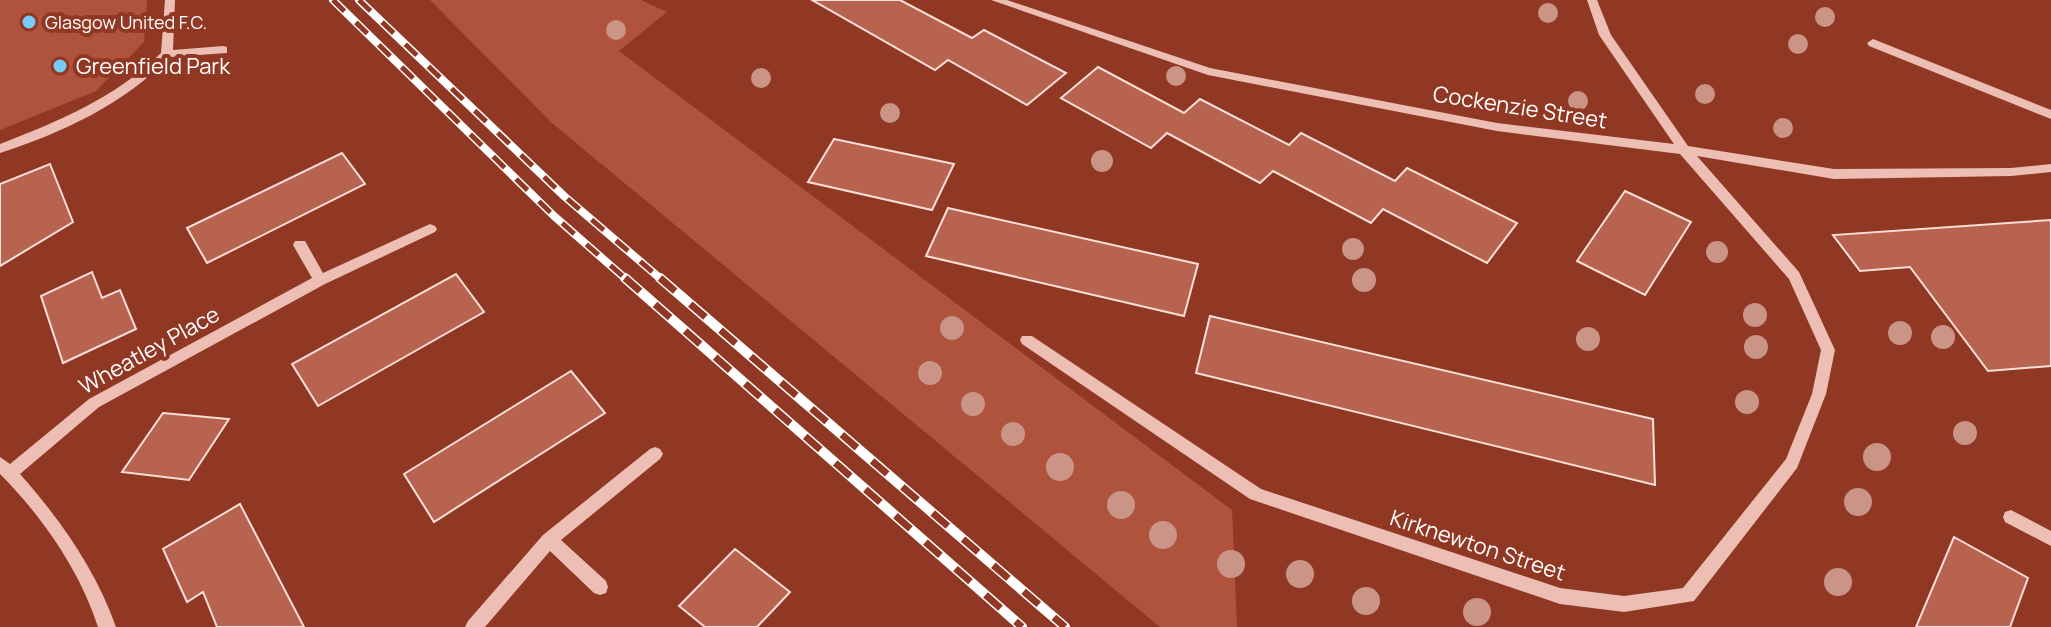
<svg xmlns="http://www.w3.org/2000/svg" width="2051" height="627" viewBox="0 0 2051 627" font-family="Manrope,sans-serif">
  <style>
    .green { fill: #b0533d }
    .building { fill: #b86250; stroke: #f9dfd9; stroke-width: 2 }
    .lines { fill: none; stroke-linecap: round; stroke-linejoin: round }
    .minor { fill: #ecbeb4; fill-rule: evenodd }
    .rail-far1-casing { stroke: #fff; stroke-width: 8 }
    .rail-casing { stroke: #fff; stroke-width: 10 }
    .rail-far1 { stroke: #903823; stroke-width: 5; stroke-dasharray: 16; stroke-linecap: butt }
    .rail { stroke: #903823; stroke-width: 7; stroke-dasharray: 20; stroke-linecap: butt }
    .tree { fill: #ca9487 }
    .poi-dot { fill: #76cbf8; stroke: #903823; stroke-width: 3 }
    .labels { text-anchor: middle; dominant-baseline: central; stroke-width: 8; stroke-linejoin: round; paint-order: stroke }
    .far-poi-label { font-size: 18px; fill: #fff; stroke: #903823; text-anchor: start }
    .poi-label { font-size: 22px; fill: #fff; stroke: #903823; text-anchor: start }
    .street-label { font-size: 22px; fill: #fff; stroke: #903823 }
  </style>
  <rect width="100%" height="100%" fill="#903823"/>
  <!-- green -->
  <path class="green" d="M 0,0 L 147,0 L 144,42 L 96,91 L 0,130 Z
    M 430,0 L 641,0 L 667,12 L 619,51 L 1232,510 L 1237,627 L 1160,627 L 552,123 Z"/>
  <!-- building -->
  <path class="building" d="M 812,0 L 900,0 L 972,38 L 984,30 L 1066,73 L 1027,105 L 948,60 L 935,70 Z
    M 1098,67 L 1184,113 L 1200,99 L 1289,145 L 1301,133 L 1395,181 L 1407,168 L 1517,223 L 1487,263 L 1383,209 L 1371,223 L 1273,171 L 1260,183 L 1167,133 L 1151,148 L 1061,98 Z
    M 834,139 L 954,164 L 932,210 L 808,182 Z
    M 342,153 L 365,184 L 207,263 L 187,228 Z
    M 50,164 L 73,222 L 0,266 L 0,184 Z
    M 1625,191 L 1691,222 L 1645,295 L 1577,261 Z
    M 948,208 L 1198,264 L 1184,316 L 926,256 Z
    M 2051,220 L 2051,366 L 1988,371 L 1910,267 L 1860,271 L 1833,235 Z
    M 92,272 L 102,298 L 120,290 L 136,329 L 63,363 L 41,296 Z
    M 456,274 L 484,312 L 318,406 L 292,364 Z
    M 1210,316 L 1653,419 L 1655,485 L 1196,373 Z
    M 571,371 L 605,413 L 434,522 L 404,474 Z
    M 163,413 L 229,419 L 189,480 L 122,472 Z
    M 240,504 L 304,627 L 217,627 L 203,592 L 187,602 L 163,549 Z
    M 1954,537 L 2028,578 L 2010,627 L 1916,627 Z
    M 735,549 L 790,592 L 757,627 L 705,627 L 679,606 Z"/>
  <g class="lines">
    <!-- minor -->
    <path class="minor" d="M 165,0 L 175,0 L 173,50 L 223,46 L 227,47 L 227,53 L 170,57 C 124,104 62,133 0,153 L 0,144 C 59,121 115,98 161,53 Z
      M 991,0 L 1007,0 L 1210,68 L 1497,123 L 1674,144 L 1599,35 L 1587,0 L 1597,0 L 1611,35 L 1688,146 L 1834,169 L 2011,168 L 2051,164 L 2051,172 L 2011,176 L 1834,179 L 1697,156 L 1799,272 L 1835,350 L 1826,394 L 1797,468 L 1694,601 L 1624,612 L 1560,604 L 1250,499 L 1022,344 L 1020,340 L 1022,336 L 1032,336 L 1261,489 L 1560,588 L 1624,596 L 1683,588 L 1786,459 L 1812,394 L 1821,350 L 1789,279 L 1680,154 L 1497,131 L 1208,75 Z
      M 1873,39 L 2051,110 L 2051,119 L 1869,46 L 1867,43 Z
      M 430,224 L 435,226 L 437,229 L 435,232 L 325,284 L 99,407 L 20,474 C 60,519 96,570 116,627 L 98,627 C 80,571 42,516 0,474 L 0,457 L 10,464 L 89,399 L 312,278 L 293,245 L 295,241 L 305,241 L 323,273 Z
      M 655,447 L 660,449 L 663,454 L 660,459 L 561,540 L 606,581 L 608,587 L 606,593 L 600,595 L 594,593 L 550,551 L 485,627 L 465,627 L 468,621 L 543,535 L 650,449 Z
      M 2011,510 L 2051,531 L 2051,546 L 2005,522 L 2003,517 L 2005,512 Z"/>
    <!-- rail-far1 casing -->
    <g class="rail-far1-casing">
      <path id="rail-far1" d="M 333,0 L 554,216 L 627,280
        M 359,0 L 564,196 L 662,280"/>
    </g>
    <!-- rail casing -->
    <g class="rail-casing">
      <path id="rail" d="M 625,278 L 1022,627
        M 660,278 L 1065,627"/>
    </g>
    <!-- rail-far1 -->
    <use href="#rail-far1" class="rail-far1"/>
    <!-- rail -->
    <use href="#rail" class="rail"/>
  </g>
  <!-- trees -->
  <g class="tree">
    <circle cx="1548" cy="13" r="10"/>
    <circle cx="1825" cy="17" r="10"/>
    <circle cx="616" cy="30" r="10"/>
    <circle cx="1798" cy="44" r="10"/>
    <circle cx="1176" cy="76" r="10"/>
    <circle cx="761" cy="78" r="10"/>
    <circle cx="1705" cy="94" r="10"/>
    <circle cx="1578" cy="101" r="10"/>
    <circle cx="890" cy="113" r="10"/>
    <circle cx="1783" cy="128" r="10"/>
    <circle cx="1102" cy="161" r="11"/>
    <circle cx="1353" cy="249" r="11"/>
    <circle cx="1717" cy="252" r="11"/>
    <circle cx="1364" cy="280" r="12"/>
    <circle cx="1755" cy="315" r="12"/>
    <circle cx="952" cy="328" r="12"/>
    <circle cx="1900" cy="333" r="12"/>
    <circle cx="1943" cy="337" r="12"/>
    <circle cx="1588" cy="339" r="12"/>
    <circle cx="1756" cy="347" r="12"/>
    <circle cx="930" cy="373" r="12"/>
    <circle cx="1747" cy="402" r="12"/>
    <circle cx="973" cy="404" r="12"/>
    <circle cx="1965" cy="433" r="12"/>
    <circle cx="1013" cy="434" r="12"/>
    <circle cx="1877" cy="457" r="14"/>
    <circle cx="1060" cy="467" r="14"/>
    <circle cx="1858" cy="502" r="14"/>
    <circle cx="1121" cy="505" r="14"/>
    <circle cx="1163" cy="535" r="14"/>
    <circle cx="1231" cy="564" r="14"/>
    <circle cx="1300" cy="574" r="14"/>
    <circle cx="1838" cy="582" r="14"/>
    <circle cx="1366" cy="601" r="14"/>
    <circle cx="1477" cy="612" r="14"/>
  </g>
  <!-- markers -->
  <g class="poi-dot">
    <circle cx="29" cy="22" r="8"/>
    <circle cx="60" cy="66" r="8"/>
  </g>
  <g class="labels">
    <!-- far-poi labels -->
    <g class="far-poi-label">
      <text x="45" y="22">Glasgow United F.C.</text>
    </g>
    <!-- poi labels -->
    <g class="poi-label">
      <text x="76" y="66">Greenfield Park</text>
    </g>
    <!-- street labels -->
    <g class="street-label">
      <text transform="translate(1520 107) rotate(9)">Cockenzie Street</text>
      <text transform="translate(149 350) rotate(-29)">Wheatley Place</text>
      <text transform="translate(1478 545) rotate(18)">Kirknewton Street</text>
    </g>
  </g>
</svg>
